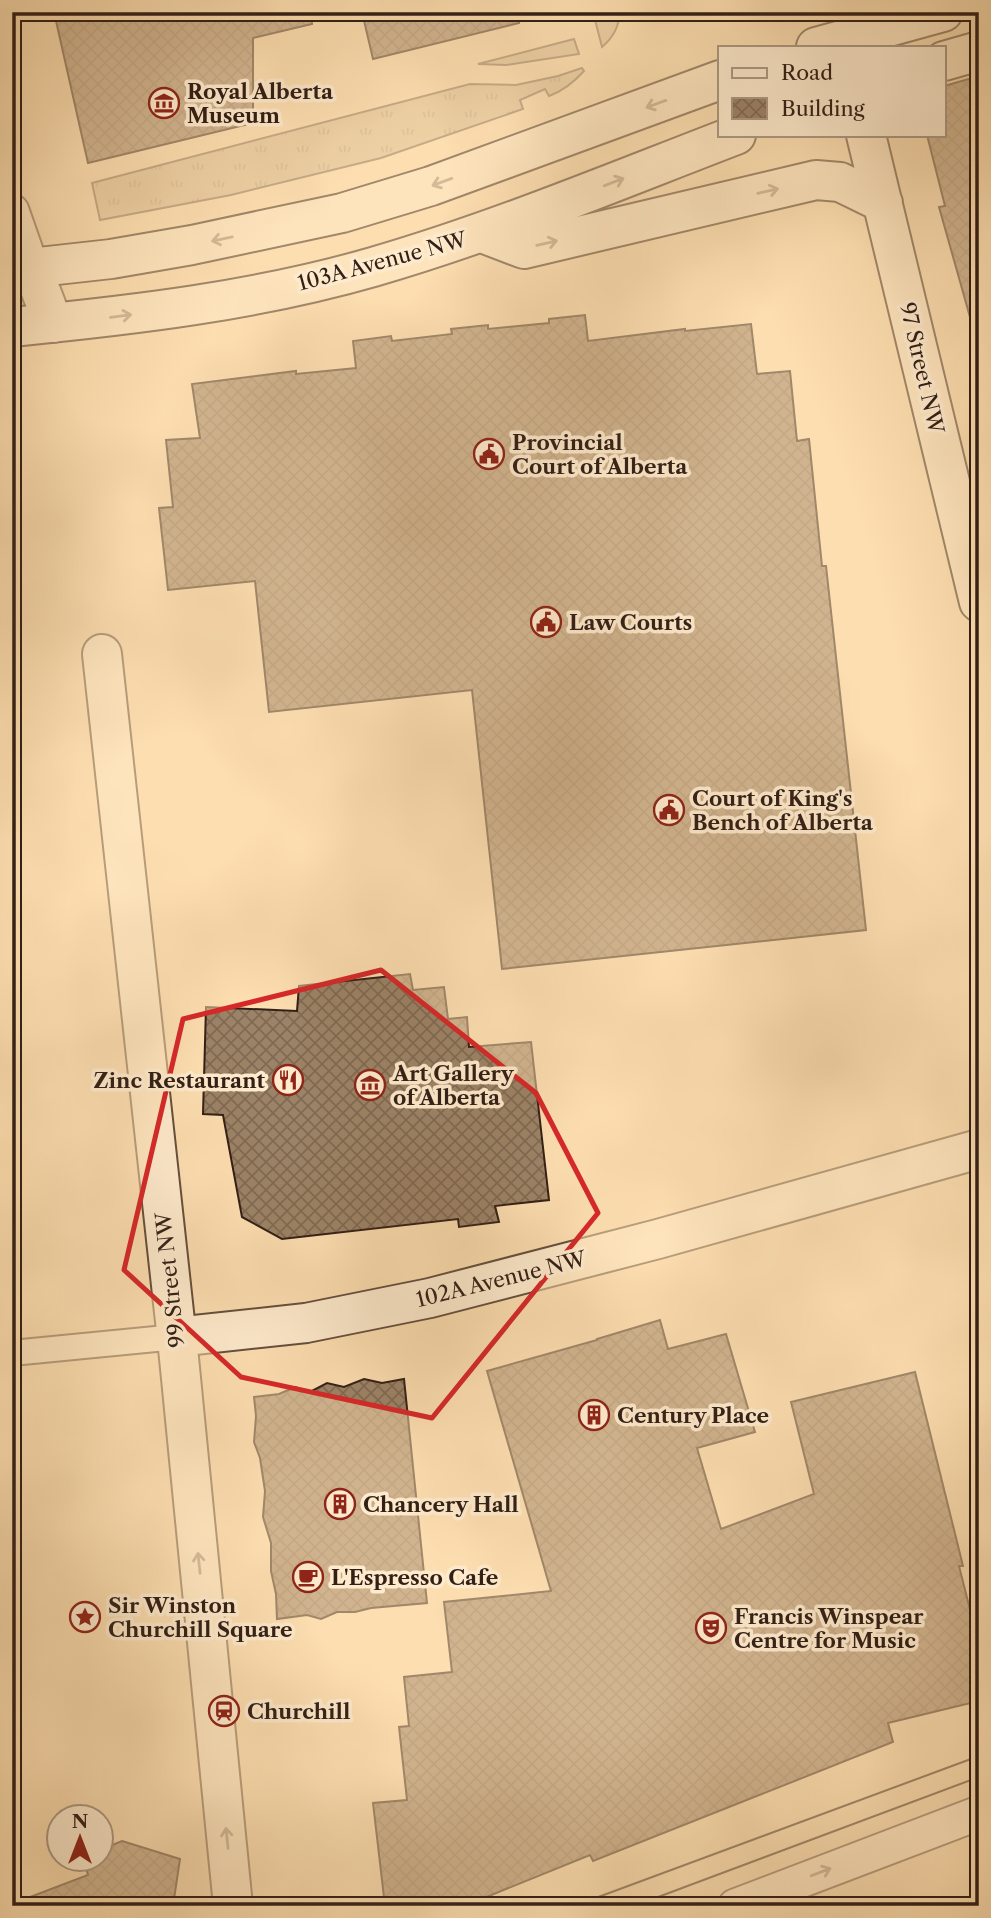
<svg xmlns="http://www.w3.org/2000/svg" width="991" height="1918" viewBox="0 0 991 1918" font-family="'Libre Caslon Text',serif">
  <style>
    .grass { fill: url(#grass-tufts); stroke: #866e56; stroke-width: 2 }
    .garden { fill: #dabe96; stroke: #866e56; stroke-width: 2 }
    .building { fill: url(#building-cross-hatch); stroke: #321f16; stroke-width: 2 }
    .lines { fill: none; stroke-linecap: round; stroke-linejoin: round }
    .pedestrian-casing { stroke: #654f3c; stroke-width: 28 }
    .minor-casing { stroke: #654f3c; stroke-width: 37 }
    .tertiary-casing { stroke: #654f3c; stroke-width: 42 }
    .secondary-casing { stroke: #321f16; stroke-width: 42 }
    .pedestrian { stroke: #feeacc; stroke-width: 24 }
    .minor { stroke: #feeacc; stroke-width: 33 }
    .tertiary { stroke: #feeacc; stroke-width: 38 }
    .secondary { stroke: #feeacc; stroke-width: 38 }
    .tram { stroke: #321f16; stroke-width: 2 }
    .oneway { stroke: #a28f7a }
    .marked { fill: none; stroke: #d62828; stroke-width: 5; stroke-linejoin: round }
    .labels { text-anchor: middle; dominant-baseline: central; stroke-width: 7; stroke-linejoin: round; paint-order: stroke }
    .poi-label { font-size: 21px; font-weight: bold; fill: #321f16; stroke: #feeacc; text-anchor: start }
    .street-label { font-size: 21px; fill: #321f16; stroke: #feeacc }
  </style>
  <defs>
    <pattern id="grass-tufts" width="24" height="20" patternUnits="userSpaceOnUse" patternTransform="scale(1.75)"><rect width="24" height="20" fill="#dabe96"/><path d="M3 7l-1-3M5 7V3M7 7l1-3M15 17l-1-3M17 17v-4M19 17l1-3" fill="none" stroke="#bca381"/></pattern>
    <pattern id="building-cross-hatch" width="8" height="8" patternUnits="userSpaceOnUse" patternTransform="scale(1.75)"><rect width="8" height="8" fill="#9c8266"/><path d="M0 0l8 8M0 8l8-8" fill="none" stroke="#806a53"/></pattern>
  </defs>
  <rect width="100%" height="100%" fill="#fddeb0"/>
  <filter id="stains"><feTurbulence type="fractalNoise" baseFrequency=".00286" numOctaves="4"/><feColorMatrix values="0 0 0 0 .2 0 0 0 0 .09 0 0 0 0 .02 0 0 0 .5 -.17"/></filter>
  <radialGradient id="worn" r=".72"><stop offset=".6" stop-color="#630" stop-opacity="0"/><stop offset="1" stop-color="#630" stop-opacity=".3"/></radialGradient>
  <!-- grass -->
  <path class="grass" d="M 582,68 L 584,71 C 574,82 563,91 549,96 L 545,89 L 520,100 L 523,109 L 381,158 L 231,195 L 100,220 L 92,183 L 470,84 L 516,85 L 558,76 Z"/>
  <!-- garden -->
  <path class="garden" d="M 593,12 L 620,12 C 619,27 613,38 602,47 Z
    M 574,39 L 579,54 L 506,65 L 478,64 Z"/>
  <!-- building -->
  <path class="building" d="M 54,12 L 311,12 L 312,24 L 253,38 L 253,123 L 88,163 Z
    M 362,12 L 518,12 L 519,23 L 373,59 Z
    M 979,76 L 979,315 L 970,317 L 939,207 L 945,206 L 927,135 L 944,135 L 944,86 Z
    M 585,315 L 588,341 L 685,329 L 685,331 L 751,324 L 757,374 L 790,371 L 797,441 L 809,439 L 822,566 L 826,566 L 866,930 L 502,969 L 472,690 L 269,712 L 255,581 L 168,590 L 159,508 L 173,507 L 166,440 L 200,438 L 192,384 L 296,371 L 296,374 L 356,368 L 353,341 L 391,336 L 392,341 L 452,334 L 451,329 L 488,325 L 488,329 L 549,323 L 549,319 Z
    M 410,974 L 413,990 L 444,987 L 448,1019 L 467,1017 L 469,1047 L 531,1042 L 549,1200 L 495,1206 L 499,1222 L 459,1227 L 458,1219 L 282,1239 L 242,1217 L 223,1115 L 203,1114 L 206,1007 L 297,1011 L 299,986 Z
    M 660,1320 L 668,1349 L 726,1334 L 755,1432 L 697,1448 L 721,1529 L 814,1494 L 791,1402 L 915,1372 L 963,1566 L 959,1566 L 979,1645 L 979,1701 L 888,1723 L 893,1742 L 593,1861 L 590,1855 L 484,1898 L 484,1902 L 452,1906 L 385,1906 L 373,1803 L 407,1800 L 399,1727 L 409,1726 L 404,1677 L 452,1672 L 444,1602 L 551,1591 L 487,1371 L 597,1340 L 597,1339 Z
    M 364,1379 L 382,1383 L 404,1379 L 427,1603 L 371,1608 L 355,1612 L 337,1612 L 321,1619 L 307,1615 L 277,1619 L 276,1594 L 271,1571 L 271,1543 L 263,1517 L 265,1491 L 260,1458 L 254,1442 L 256,1416 L 254,1397 L 279,1394 L 295,1387 L 310,1392 L 327,1383 L 344,1387 Z
    M 122,1841 L 180,1859 L 173,1906 L 15,1906 L 14,1903 L 88,1875 L 83,1858 L 102,1858 L 102,1849 Z"/>
  <g class="lines">
    <!-- pedestrian casing -->
    <g class="pedestrian-casing">
      <path id="pedestrian" d="M 12,1353 L 176,1337"/>
    </g>
    <!-- minor casing -->
    <g class="minor-casing">
      <path id="minor" d="M 12,211 L 32,268
        M 735,1906 L 979,1813"/>
    </g>
    <!-- tertiary casing -->
    <g class="tertiary-casing">
      <path id="tertiary" d="M 32,268 L 53,323
        M 102,654 L 179,1358 L 233,1906
        M 176,1337 L 306,1323 L 430,1298 L 658,1239 L 979,1149"/>
    </g>
    <!-- secondary casing -->
    <g class="secondary-casing">
      <path id="secondary" d="M 816,47 L 943,12
        M 944,61 L 979,51
        M 866,135 L 979,602
        M 482,233 L 524,249 L 816,180 L 840,182 L 883,203
        M 12,270 L 111,259 L 192,245 L 342,213 L 431,186 L 720,80
        M 12,327 C 133,315 255,301 373,267 C 497,231 616,181 736,135"/>
    </g>
    <!-- pedestrian -->
    <use href="#pedestrian" class="pedestrian"/>
    <!-- minor -->
    <use href="#minor" class="minor"/>
    <!-- tertiary -->
    <use href="#tertiary" class="tertiary"/>
    <!-- secondary -->
    <use href="#secondary" class="secondary"/>
    <!-- tram -->
    <path class="tram" d="M 574,1906 L 979,1756
      M 634,1906 L 979,1777"/>
  </g>
  <!-- one-way arrows -->
  <defs><path id="oneway-shaft" d="M-6 0H5M1.5-3L5.5 0L1.5 3" fill="none" stroke-width="1.6" stroke-linecap="round" stroke-linejoin="round" transform="scale(1.75)"/></defs>
  <g class="oneway">
    <use href="#oneway-shaft" transform="translate(656 104) rotate(160)"/>
    <use href="#oneway-shaft" transform="translate(442 182) rotate(160)"/>
    <use href="#oneway-shaft" transform="translate(614 182) rotate(-21)"/>
    <use href="#oneway-shaft" transform="translate(768 191) rotate(-13)"/>
    <use href="#oneway-shaft" transform="translate(222 239) rotate(168)"/>
    <use href="#oneway-shaft" transform="translate(547 243) rotate(-13)"/>
    <use href="#oneway-shaft" transform="translate(121 316) rotate(-7)"/>
    <use href="#oneway-shaft" transform="translate(199 1563) rotate(-96)"/>
    <use href="#oneway-shaft" transform="translate(227 1838) rotate(-96)"/>
    <use href="#oneway-shaft" transform="translate(821 1872) rotate(-21)"/>
  </g>
  <!-- marked area -->
  <path d="M0 0H991V1918H0ZM 381,970 L 536,1093 L 598,1213 L 432,1418 L 241,1377 L 124,1270 L 183,1019 Z" fill="#fddeb0" fill-opacity=".55" fill-rule="evenodd"/>
  <path class="marked" d="M 381,970 L 536,1093 L 598,1213 L 432,1418 L 241,1377 L 124,1270 L 183,1019 Z"/>
  <!-- icons -->
  <defs>
    <g id="museum-ring" transform="scale(1.575)"><circle r="9.5" fill="#feeacc" stroke="#8f2418" stroke-width="1.5"/><path d="M0-6L6-3V-2H-6V-3ZM-5-1h2V3h-2ZM-1-1h2V3h-2ZM3-1h2V3H3ZM-6 4H6V6H-6Z" fill="#8f2418"/></g>
    <g id="civic-ring" transform="scale(1.575)"><circle r="9.5" fill="#feeacc" stroke="#8f2418" stroke-width="1.5"/><path d="M-.6-6.5H3V-4.5H.6V-3L4-1V1h2V6H-6V1h2V-1L-.6-3ZM-1.2 2.5V6h2.4V2.5Z" fill="#8f2418"/></g>
    <g id="restaurant-ring" transform="scale(1.575)"><circle r="9.5" fill="#feeacc" stroke="#8f2418" stroke-width="1.5"/><path d="M-5-6h1v4h1v-4h1v4h1v-4h1v5L-1.5 .5V6h-2V.5L-5-1ZM5-6V6H3V1.5H1.5Q1.5-4 5-6Z" fill="#8f2418"/></g>
    <g id="building-ring" transform="scale(1.575)"><circle r="9.5" fill="#feeacc" stroke="#8f2418" stroke-width="1.5"/><path d="M-4-6H4V6H1V3H-1V6H-4ZM-2.5-4.3h1.7v1.8h-1.7ZM.8-4.3h1.7v1.8H.8ZM-2.5-1h1.7V.8h-1.7ZM.8-1h1.7V.8H.8Z" fill="#8f2418"/></g>
    <g id="cafe-ring" transform="scale(1.575)"><circle r="9.5" fill="#feeacc" stroke="#8f2418" stroke-width="1.5"/><path d="M-5.5-4.5H6V0H3Q3 3.5 0 3.5H-2.5Q-5.5 3.5-5.5 0ZM3-3.2v2h1.7v-2ZM-6 4.5H4V6H-6Z" fill="#8f2418"/></g>
    <g id="sight-ring" transform="scale(1.575)"><circle r="9.5" fill="#feeacc" stroke="#8f2418" stroke-width="1.5"/><path d="M0-6L1.8-2.2L6-1.7L2.9 1.2L3.7 5.4L0 3.3L-3.7 5.4L-2.9 1.2L-6-1.7L-1.8-2.2Z" fill="#8f2418"/></g>
    <g id="theatre-ring" transform="scale(1.575)"><circle r="9.5" fill="#feeacc" stroke="#8f2418" stroke-width="1.5"/><path d="M-5-5.5Q0-4 5-5.5V0Q5 5 0 6Q-5 5-5 0ZM-3.3-2.5H-1v1.5H-3.3ZM1-2.5H3.3v1.5H1ZM-2.8 1Q0 5.5 2.8 1Z" fill="#8f2418"/></g>
    <g id="station-ring" transform="scale(1.575)"><circle r="9.5" fill="#feeacc" stroke="#8f2418" stroke-width="1.5"/><path d="M-3-6H3Q5-6 5-4V2Q5 4 3 4L4.5 6H3L1.5 4h-3L-3 6H-4.5L-3 4Q-5 4-5 2V-4Q-5-6-3-6ZM-3.5-4v3h7v-3ZM-3.5 1v1.5H-2V1ZM2 1v1.5H3.5V1Z" fill="#8f2418"/></g>
  </defs>
  <g fill-rule="evenodd">
    <use href="#museum-ring" x="164" y="103"/>
    <use href="#civic-ring" x="489" y="454"/>
    <use href="#civic-ring" x="546" y="622"/>
    <use href="#civic-ring" x="669" y="810"/>
    <use href="#restaurant-ring" x="288" y="1080"/>
    <use href="#museum-ring" x="370" y="1085"/>
    <use href="#building-ring" x="594" y="1415"/>
    <use href="#building-ring" x="340" y="1504"/>
    <use href="#cafe-ring" x="308" y="1577"/>
    <use href="#sight-ring" x="85" y="1617"/>
    <use href="#theatre-ring" x="711" y="1628"/>
    <use href="#station-ring" x="224" y="1711"/>
  </g>
  <g class="labels">
    <!-- poi labels -->
    <g class="poi-label">
      <text x="187" y="91">Royal Alberta<tspan x="187" dy="24">Museum</tspan></text>
      <text x="512" y="442">Provincial<tspan x="512" dy="24">Court of Alberta</tspan></text>
      <text x="569" y="622">Law Courts</text>
      <text x="692" y="798">Court of King's<tspan x="692" dy="24">Bench of Alberta</tspan></text>
      <text x="393" y="1073">Art Gallery<tspan x="393" dy="24">of Alberta</tspan></text>
      <text x="265" y="1080" text-anchor="end">Zinc Restaurant</text>
      <text x="617" y="1415">Century Place</text>
      <text x="363" y="1504">Chancery Hall</text>
      <text x="331" y="1577">L'Espresso Cafe</text>
      <text x="108" y="1605">Sir Winston<tspan x="108" dy="24">Churchill Square</tspan></text>
      <text x="734" y="1616">Francis Winspear<tspan x="734" dy="24">Centre for Music</tspan></text>
      <text x="247" y="1711">Churchill</text>
    </g>
    <!-- street labels -->
    <g class="street-label">
      <text transform="translate(382 261) rotate(-15)">103A Avenue NW</text>
      <text transform="translate(922 368) rotate(77)">97 Street NW</text>
      <text transform="translate(501 1279) rotate(-14)">102A Avenue NW</text>
      <text transform="translate(170 1280) rotate(-96)">99 Street NW</text>
    </g>
  </g>
  <!-- margin -->
  <rect width="991" height="1918" fill="none" stroke="#fddeb0" stroke-width="42"/>
  <rect x="14" y="14" width="963" height="1890" fill="none" stroke="#321f16" stroke-width="3.5"/>
  <rect x="21" y="21" width="949" height="1876" fill="none" stroke="#321f16" stroke-width="2"/>
  <!-- legend -->
  <rect x="718" y="46" width="228" height="91" fill="#feeacc" stroke="#ac9983" stroke-width="2"/>
  <rect x="732" y="68" width="35" height="10" fill="#feeacc" stroke="#ac9983" stroke-width="2"/>
  <text x="781" y="80" font-size="21" fill="#321f16">Road</text>
  <rect x="732" y="98" width="35" height="21" fill="url(#building-cross-hatch)" stroke="#ac9983" stroke-width="2"/>
  <text x="781" y="116" font-size="21" fill="#321f16">Building</text>
  <!-- north arrow -->
  <g transform="translate(80 1838)"><circle r="33" fill="#feeacc" stroke="#ac9983" stroke-width="2"/>
  <path d="M0-5L12 26L0 18L-12 26Z" fill="#8f2418"/>
  <text y="-10" font-size="19" font-weight="bold" text-anchor="middle" fill="#321f16">N</text>
  </g>
  <rect width="100%" height="100%" filter="url(#stains)"/>
  <rect width="100%" height="100%" fill="url(#worn)"/>
</svg>
